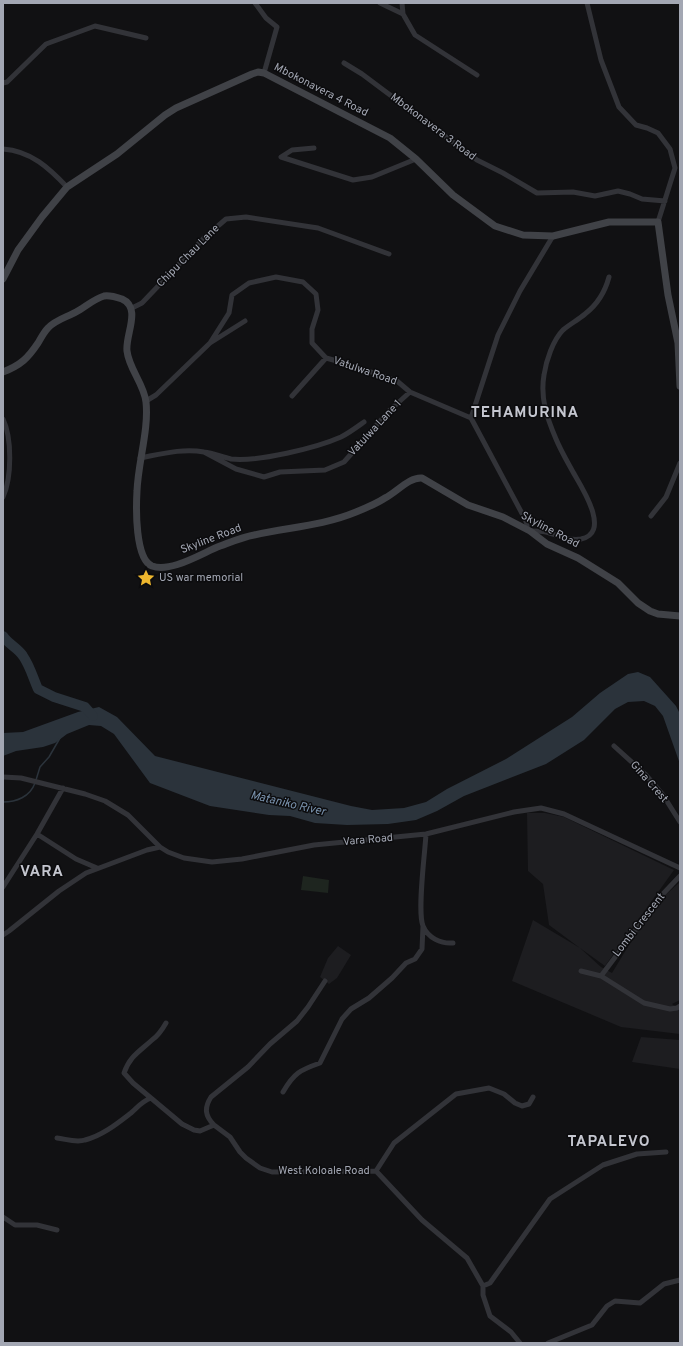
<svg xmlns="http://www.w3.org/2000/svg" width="683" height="1346" viewBox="0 0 683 1346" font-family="Overpass,sans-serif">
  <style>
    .built { fill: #1d1d20 }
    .green { fill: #1e251f }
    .water { fill: #2b333b }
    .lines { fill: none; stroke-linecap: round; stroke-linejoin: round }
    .stream { stroke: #2b333b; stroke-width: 1.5 }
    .river { stroke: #2b333b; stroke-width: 10 }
    .street { stroke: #323338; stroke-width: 5 }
    .secondary { stroke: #404247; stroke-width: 7 }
    .labels { text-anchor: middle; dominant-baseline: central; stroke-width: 3; stroke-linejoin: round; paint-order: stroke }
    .street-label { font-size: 11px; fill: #a3a7b3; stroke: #0c0c0e }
    .poi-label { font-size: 11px; fill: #a3a7b3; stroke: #0c0c0e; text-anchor: start }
    .water-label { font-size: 12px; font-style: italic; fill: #7a93ae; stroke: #0c0c0e }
    .district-label { font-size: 15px; font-weight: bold; letter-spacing: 1px; fill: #c4c6cf; stroke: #0c0c0e }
  </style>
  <rect width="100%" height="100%" fill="#111113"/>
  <!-- built -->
  <path class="built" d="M 527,813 L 545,813 L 564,817 L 674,870 L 605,966 L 580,948 L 601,967 L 612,973 L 652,907 L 680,882 L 680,1000 L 672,1004 L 675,1006 L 680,1003 L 680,1034 L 621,1027 L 512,981 L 533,920 L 580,948 L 549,925 L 543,884 L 528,871 Z
    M 338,946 L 351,955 L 337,978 L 329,984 L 320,977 L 328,958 Z
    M 641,1037 L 680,1040 L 680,1069 L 632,1062 Z"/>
  <!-- green -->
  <path class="green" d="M 303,876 L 329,880 L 328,893 L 301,890 Z"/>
  <!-- water -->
  <path class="water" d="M 638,672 L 650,677 L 676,706 L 680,714 L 680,764 L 663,716 L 655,706 L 644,701 L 628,702 L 615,709 L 584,740 L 546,764 L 464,796 L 437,811 L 416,820 L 388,824 L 347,825 L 315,823 L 290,816 L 269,815 L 210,806 L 150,783 L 114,734 L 101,726 L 89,725 L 67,734 L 55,743 L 43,747 L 16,751 L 3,756 L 3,733 L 23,732 L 78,712 L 99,707 L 117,717 L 155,756 L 351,806 L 372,810 L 404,808 L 426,802 L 447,789 L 506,759 L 572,717 L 600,693 L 628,674 Z"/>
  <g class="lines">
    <!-- stream -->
    <path class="stream" d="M 36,780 L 40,767 L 49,757 L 60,738
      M 3,802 C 16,802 30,797 35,783"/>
    <!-- river -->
    <path class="river" d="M 3,636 C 8,644 18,648 23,656 C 30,666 33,678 38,689 L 54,697 L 85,707 L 93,716"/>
    <!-- street -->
    <path class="street" d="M 255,3 L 266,18 L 277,27 L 264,73
      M 380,3 L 403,14 L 415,35 L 477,75
      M 402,3 L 403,14
      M 587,3 L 601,60 L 619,107 L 636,125 L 647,128 L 658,133 L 670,149 L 675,168 L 658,222
      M 344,63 L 362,74 L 477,160 L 503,173 L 537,193 L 573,192 L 595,196 L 618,191 L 630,194 L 642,199 L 665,201
      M 3,83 L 7,82 L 46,44 L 95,26 L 146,38
      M 3,149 C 31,151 49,168 67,187
      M 281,157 L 353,180 L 372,177 L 416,159
      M 281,157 L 292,150 L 314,148
      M 132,308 L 142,303 L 204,238 L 226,219 L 246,217 L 318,228 L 389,254
      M 210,343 L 229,313 L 232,295 L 249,283 L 276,277 L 303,282 L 316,294 L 318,310 L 312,329 L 312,343 L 326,358
      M 292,396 L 326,358 L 348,364 L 397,381 L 410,392 L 471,418
      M 146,401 L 156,395 L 210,343 L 245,321
      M 3,419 C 12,438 12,477 3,497
      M 204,452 L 236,469 L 264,477 L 280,472 L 325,470 L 344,462 L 390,410 L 410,392
      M 140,458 C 161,454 183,448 204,452 C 213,453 222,457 231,459 C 258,462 316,448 341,437 C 349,433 357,427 364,422
      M 651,516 L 666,497 L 680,463
      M 527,530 L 527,524 L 525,519 L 471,418 L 498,335 L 520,291 L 553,236
      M 530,531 C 535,531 541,531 546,532 C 558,535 568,541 581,539 C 612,533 581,486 573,472 C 567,461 561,451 556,439 C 547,418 540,398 544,375 C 546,361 553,340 563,330 C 570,324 578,320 585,314 C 598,304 605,292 609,277
      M 614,746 L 645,774 L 663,795 L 680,822
      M 3,777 L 21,778 L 85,794 L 105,801 L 128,815 L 160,847 L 168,852 L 184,858 L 212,862 L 242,859 L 314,845 L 426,834 L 514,812 L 541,808 L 564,814 L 680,868
      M 37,834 L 76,859 L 97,868
      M 426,834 C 425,853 417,912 423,926 C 428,938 441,944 453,943
      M 3,887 L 37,834 L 63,788
      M 3,935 L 9,931 L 59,891 L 86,873 L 147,850 L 160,847
      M 581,971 L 601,976 L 644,1003 L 670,1009 L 677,1008 L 680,1006
      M 601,976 L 661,896 L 680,876
      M 166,1023 C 162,1030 158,1036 152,1040 C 139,1052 130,1056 124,1073 L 133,1083 L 182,1124 L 194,1130 L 200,1131 L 214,1125 L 230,1137 L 240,1152 L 246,1158 L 260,1168 L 272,1172 L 376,1171 L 422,1220 L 467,1258 L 483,1286 L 483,1295 L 490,1316 L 511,1332 L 520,1343
      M 283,1092 C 294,1073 300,1070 320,1063 L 342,1019 L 351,1009 L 369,998 L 392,978 L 406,963 L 415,959 L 422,949 L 423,926
      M 214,1125 C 205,1116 204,1108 211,1097 L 248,1067 L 270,1044 L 297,1021 L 308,1007 L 325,981
      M 57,1138 C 66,1139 76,1143 85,1140 C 102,1136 118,1123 131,1113 C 139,1106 141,1102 151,1098
      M 376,1171 L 394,1143 L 456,1094 L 489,1088 L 504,1094 L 515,1103 L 522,1106 L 529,1104 L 533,1097
      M 3,1217 L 15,1225 L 37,1225 L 57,1230
      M 483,1286 L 490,1283 L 550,1199 L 603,1165 L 637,1154 L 666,1152
      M 548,1343 L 592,1325 L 607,1306 L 615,1301 L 640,1303 L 664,1284 L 680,1280"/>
    <!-- secondary -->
    <path class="secondary" d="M 3,279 L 18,250 L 42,217 L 67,187 L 117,154 L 165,115 L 176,108 L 252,74 L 258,72 L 264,73 L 390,138 L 416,159 L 453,195 L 495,226 L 523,235 L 553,236 L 609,222 L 658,222 L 668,295 L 678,343 L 680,386
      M 3,372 C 21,365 28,358 38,343 C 41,338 44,332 48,328 C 55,320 67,317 76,312 C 85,307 94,299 104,296 C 110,295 116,297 122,299 C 142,308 125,335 127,351 C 129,369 144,384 146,402 C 149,429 138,463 137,491 C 136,508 135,559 152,566 C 171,573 202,553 220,546 C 231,542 243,537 254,535 C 289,527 322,526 356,512 C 366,508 376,504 385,498 C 397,492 409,477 422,478 L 468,505 L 503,517 L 530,531 L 547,544 L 578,558 L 618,583 L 638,603 L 650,611 L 658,614 L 680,616"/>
  </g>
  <!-- icons -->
  <defs>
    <g id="sight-bare" transform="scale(1.38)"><path d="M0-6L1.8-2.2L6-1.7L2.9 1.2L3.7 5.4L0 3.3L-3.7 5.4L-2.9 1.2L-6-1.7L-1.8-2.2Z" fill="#eeb72e" stroke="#0c0c0e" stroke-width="2.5" paint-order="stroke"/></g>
  </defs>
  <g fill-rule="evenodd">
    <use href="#sight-bare" x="146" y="578"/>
  </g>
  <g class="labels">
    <!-- street labels -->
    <g class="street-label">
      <text transform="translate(321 90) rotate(27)">Mbokonavera 4 Road</text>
      <text transform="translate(433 127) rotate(37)">Mbokonavera 3 Road</text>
      <text transform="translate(188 256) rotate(-45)">Chipu Chau Lane</text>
      <text transform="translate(365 371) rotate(19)">Vatulwa Road</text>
      <text transform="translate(375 428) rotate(-47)">Vatulwa Lane 1</text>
      <text transform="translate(550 530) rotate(28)">Skyline Road</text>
      <text transform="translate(211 539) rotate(-21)">Skyline Road</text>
      <text transform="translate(649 782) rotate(49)">Gina Crest</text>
      <text transform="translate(368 840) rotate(-5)">Vara Road</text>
      <text transform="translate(639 925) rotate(-52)">Lombi Crescent</text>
      <text x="324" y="1171">West Koloale Road</text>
    </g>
    <!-- poi labels -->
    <g class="poi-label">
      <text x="159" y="578">US war memorial</text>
    </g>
    <!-- water labels -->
    <g class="water-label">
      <text transform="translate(288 804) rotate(13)">Mataniko River</text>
    </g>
    <!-- district labels -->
    <g class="district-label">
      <text x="525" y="413">TEHAMURINA</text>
      <text x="42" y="872">VARA</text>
      <text x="609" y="1142">TAPALEVO</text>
    </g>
  </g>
  <!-- border -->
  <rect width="683" height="1346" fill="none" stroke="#a3a7b3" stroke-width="8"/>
</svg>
